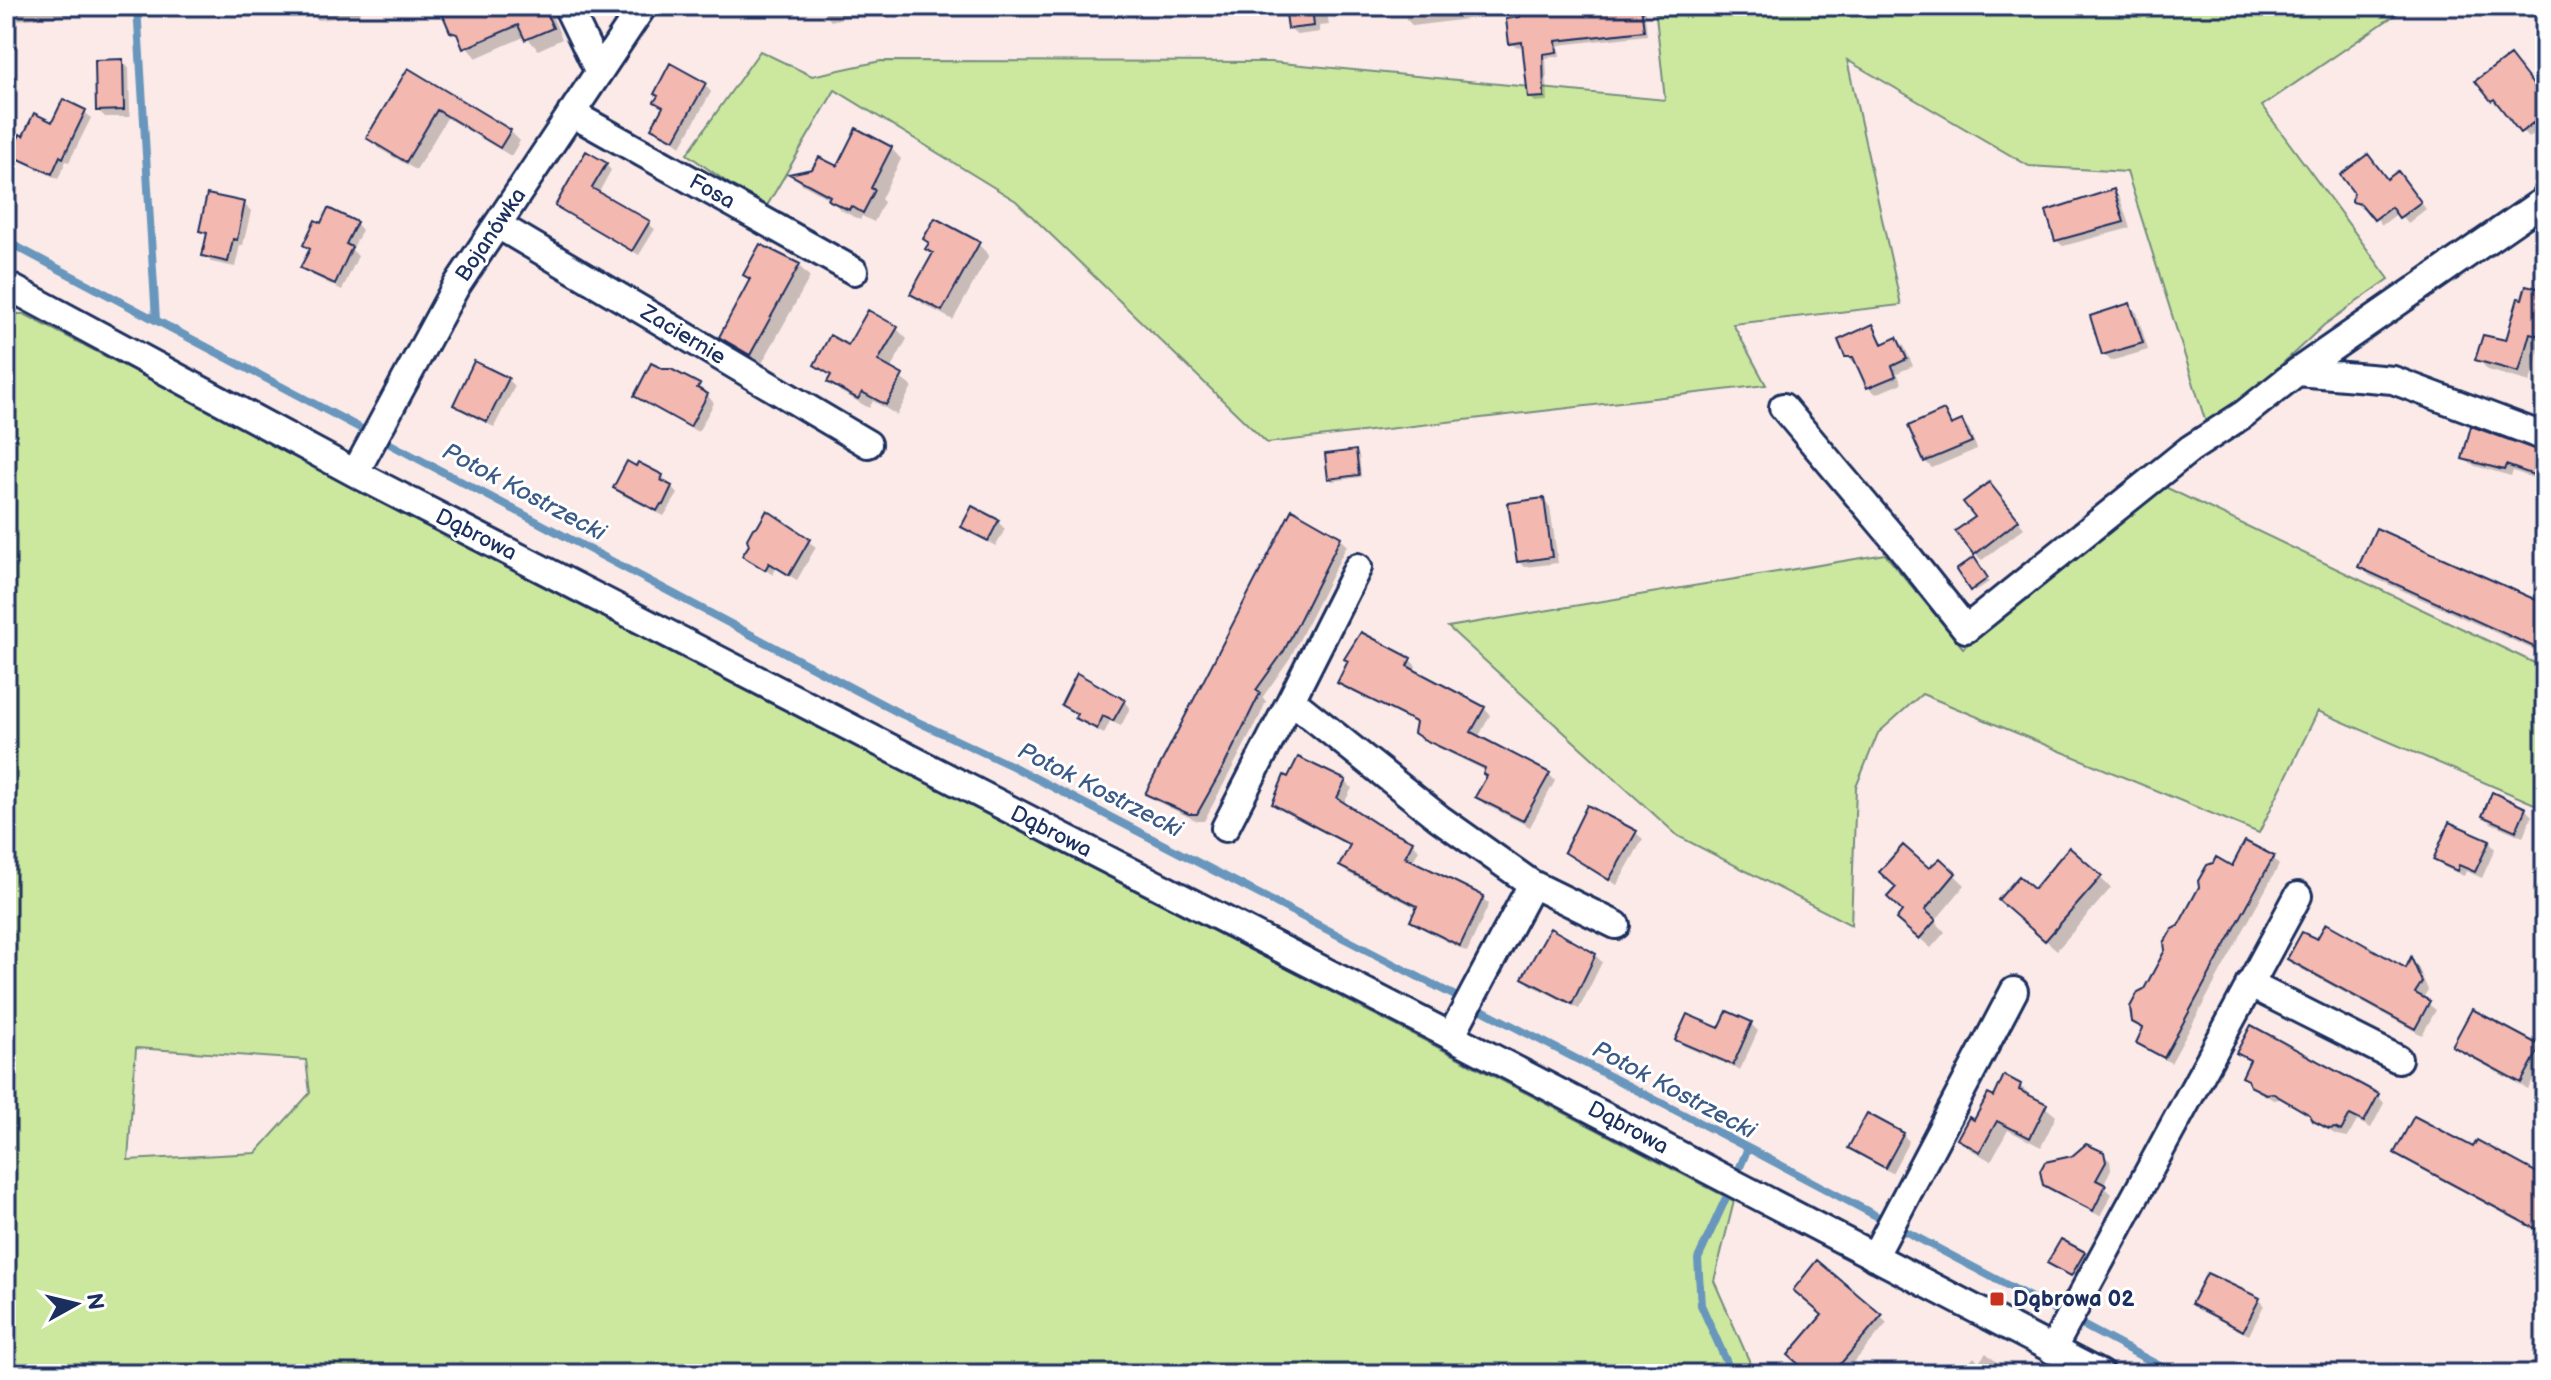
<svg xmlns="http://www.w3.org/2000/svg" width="2551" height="1380" viewBox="0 0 2551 1380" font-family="'Balsamiq Sans',sans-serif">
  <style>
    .green { fill: #cce89e; stroke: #748c7e; stroke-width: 2; fill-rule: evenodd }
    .shadow { fill: #0003 }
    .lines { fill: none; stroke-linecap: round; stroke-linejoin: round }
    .stream { stroke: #6896bd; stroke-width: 8 }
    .building { fill: #f3b8b0; stroke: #1b2f5e; stroke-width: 2 }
    .minor-casing { stroke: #1b2f5e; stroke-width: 32 }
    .minor { stroke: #fff; stroke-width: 26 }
    .poi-dot { fill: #c8321e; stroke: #fff; stroke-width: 3 }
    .labels { text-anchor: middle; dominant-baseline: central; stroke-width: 6; stroke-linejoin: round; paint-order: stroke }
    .street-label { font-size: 22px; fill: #1b2f5e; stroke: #fff }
    .poi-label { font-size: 22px; font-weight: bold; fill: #1b2f5e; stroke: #fff; text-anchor: start }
    .water-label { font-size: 24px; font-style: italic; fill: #3b5a86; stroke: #fff }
  </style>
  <rect width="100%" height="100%" fill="#fbeae7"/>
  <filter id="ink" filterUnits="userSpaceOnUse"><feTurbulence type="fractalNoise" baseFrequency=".0125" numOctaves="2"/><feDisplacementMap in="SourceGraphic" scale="16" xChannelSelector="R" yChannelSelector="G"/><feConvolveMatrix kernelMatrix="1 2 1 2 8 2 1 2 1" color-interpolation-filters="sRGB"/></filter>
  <g filter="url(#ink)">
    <!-- green -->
    <path class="green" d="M 1655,6 L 2408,6 L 2262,106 L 2389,279 L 2324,325 L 2256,388 L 2206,423 L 2127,172 L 2029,166 L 1847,60 L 1901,305 L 1733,324 L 1766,385 L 1267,443 L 1016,201 L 835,90 L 765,209 L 687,154 L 760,51 L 812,76 L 881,61 L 1271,62 L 1665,100 Z
      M 6,314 L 24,314 L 1734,1201 L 1714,1281 L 1755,1374 L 6,1374 ZM 136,1048 L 306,1060 L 310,1093 L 256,1153 L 128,1160 Z
      M 2163,486 L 2545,668 L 2545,795 L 2539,806 L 2318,711 L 2259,833 L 1922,694 L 1878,733 L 1856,787 L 1851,925 L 1678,836 L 1448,627 L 1885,554 L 1963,648 Z"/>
    <!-- shadow -->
    <path class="shadow" d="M 6,6 L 82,6 L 83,14 L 6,21 Z
      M 311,6 L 359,6 L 360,16 L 318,20 L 311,14 Z
      M 441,6 L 548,6 L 562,39 L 538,50 L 526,36 L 476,58 L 452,30 Z
      M 819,6 L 864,6 L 865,12 L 831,21 Z
      M 1005,6 L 1034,6 L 1008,9 Z
      M 1039,6 L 1061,6 L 1061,8 L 1044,11 Z
      M 1287,6 L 1326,6 L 1329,25 L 1319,26 L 1320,32 L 1297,35 L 1290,28 Z
      M 1404,6 L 1473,6 L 1475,18 L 1413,26 L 1406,19 Z
      M 1520,6 L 1644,6 L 1647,35 L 1559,45 L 1560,56 L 1546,58 L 1548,101 L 1535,102 L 1530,97 L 1524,46 L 1516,47 L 1511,43 L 1522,19 Z
      M 2529,6 L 2545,6 L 2545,29 Z
      M 122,61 L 129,68 L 130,117 L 105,117 L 98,110 Z
      M 2517,64 L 2545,101 L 2545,134 L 2540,129 L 2528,138 L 2501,105 L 2499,107 L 2492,100 Z
      M 409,71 L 510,131 L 520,141 L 511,156 L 447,118 L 416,170 L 378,148 L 369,138 Z
      M 705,85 L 711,92 L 681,146 L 654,127 L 664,109 L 657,102 Z
      M 64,102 L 85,112 L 91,118 L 69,162 L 66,161 L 58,179 L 19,160 L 13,154 L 24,139 L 53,125 Z
      M 891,148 L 901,159 L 881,199 L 884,202 L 874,222 L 862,216 L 860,220 L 841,210 L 831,200 L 802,184 L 793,175 L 838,169 Z
      M 605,164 L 611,170 L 598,194 L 655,229 L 639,255 L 563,211 L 557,205 Z
      M 2404,180 L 2426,209 L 2408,223 L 2398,213 L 2382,225 L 2369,209 L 2361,208 L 2354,202 L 2388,181 Z
      M 2114,191 L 2120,198 L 2130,228 L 2063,246 L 2056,240 Z
      M 244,204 L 251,211 L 243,245 L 240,245 L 235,267 L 211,262 L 204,255 L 208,237 L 201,231 Z
      M 356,223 L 362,230 L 352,250 L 358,256 L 342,290 L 310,274 L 303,268 L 311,250 L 306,245 L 321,225 Z
      M 978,244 L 989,255 L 953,320 L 923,304 L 913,294 L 934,255 L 927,249 Z
      M 761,246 L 799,266 L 810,277 L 761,365 L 732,347 L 721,337 L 751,280 L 746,275 Z
      M 2545,292 L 2545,343 L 2541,342 L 2530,382 L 2488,370 L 2478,359 L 2507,342 Z
      M 2130,306 L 2137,313 L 2148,350 L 2111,361 L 2104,354 Z
      M 1873,327 L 1885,345 L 1897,339 L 1904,346 L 1913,366 L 1897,373 L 1902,383 L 1876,394 L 1869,387 L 1858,363 L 1854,363 L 1847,355 Z
      M 896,328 L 907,339 L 890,370 L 912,387 L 897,415 L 873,401 L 869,408 L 841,392 L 830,382 L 832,378 L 816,365 L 849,348 Z
      M 508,379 L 515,386 L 494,427 L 462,411 L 455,405 Z
      M 699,386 L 714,403 L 698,432 L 643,402 L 636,395 Z
      M 1944,413 L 1954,426 L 1962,422 L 1969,429 L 1977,449 L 1932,468 L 1925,461 Z
      M 1356,452 L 1359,455 L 1361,477 L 1332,481 L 1330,478 Z
      M 2545,455 L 2545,482 L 2513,471 L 2511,476 L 2472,465 L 2465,459 Z
      M 662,476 L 678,494 L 664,516 L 622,495 L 615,488 Z
      M 1995,491 L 2024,528 L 1982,560 L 1975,554 L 1977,517 Z
      M 1543,500 L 1550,507 L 1558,563 L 1525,567 L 1518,561 Z
      M 973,509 L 998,522 L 1005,529 L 996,546 L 971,534 L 964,527 Z
      M 768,513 L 816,547 L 797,580 L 776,568 L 773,575 L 744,556 Z
      M 1340,538 L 1347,545 L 1290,658 L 1262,698 L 1266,701 L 1260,716 L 1204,821 L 1197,821 L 1154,800 L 1148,793 Z
      M 1976,563 L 1989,582 L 1974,592 L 1971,589 Z
      M 2361,567 L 2545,606 L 2545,655 L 2370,576 Z
      M 1410,660 L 1416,666 L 1414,672 L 1484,708 L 1490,715 L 1478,738 L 1549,774 L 1555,781 L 1530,827 L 1484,804 L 1478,797 L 1488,777 L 1486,771 L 1423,740 L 1416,732 L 1417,724 L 1346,689 L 1339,682 Z
      M 1124,701 L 1130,708 L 1121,726 L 1110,721 L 1104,734 L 1084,724 L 1063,704 Z
      M 1345,781 L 1352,788 L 1343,805 L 1376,826 L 1412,843 L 1419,850 L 1412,863 L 1482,898 L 1489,904 L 1467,952 L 1419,927 L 1412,920 L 1418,909 L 1348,873 L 1341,866 L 1351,847 L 1281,810 L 1274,803 Z
      M 2525,809 L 2532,816 L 2523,837 L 2491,823 L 2484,816 Z
      M 1636,833 L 1643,839 L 1617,885 L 1566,852 Z
      M 2489,842 L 2495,849 L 2482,878 L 2466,871 L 2464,876 L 2442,866 L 2435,859 Z
      M 2070,850 L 2111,888 L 2057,950 L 2012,911 L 2034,892 Z
      M 2272,858 L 2279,865 L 2171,1063 L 2146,1049 L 2139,1042 L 2145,1030 L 2134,1021 L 2146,991 L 2233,869 Z
      M 1940,861 L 1965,885 L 1935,921 L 1945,932 L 1931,948 L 1909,929 L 1898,887 L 1929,870 Z
      M 1595,955 L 1602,962 L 1579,1009 L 1531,985 L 1524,978 Z
      M 2290,959 L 2406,970 L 2412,961 L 2418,967 L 2428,990 L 2422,999 L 2436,1010 L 2422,1035 L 2296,966 Z
      M 2473,1011 L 2545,1053 L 2545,1058 L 2528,1089 L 2461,1052 L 2454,1045 Z
      M 1728,1014 L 1751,1024 L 1758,1031 L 1740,1070 L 1684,1046 L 1677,1040 L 1720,1031 Z
      M 2239,1052 L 2378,1096 L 2384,1103 L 2371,1128 L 2357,1121 L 2348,1137 L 2337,1135 L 2322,1127 L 2314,1118 L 2280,1099 L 2274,1100 L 2259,1092 L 2244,1076 L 2252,1062 Z
      M 2020,1086 L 2056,1116 L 2041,1147 L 2008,1130 L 1991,1161 L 1970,1149 L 1959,1139 L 1994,1099 Z
      M 1902,1134 L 1909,1141 L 1892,1173 L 1857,1154 L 1851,1147 Z
      M 2397,1153 L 2545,1188 L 2545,1236 L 2404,1159 Z
      M 2103,1154 L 2110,1161 L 2111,1169 L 2103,1186 L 2112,1194 L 2100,1216 L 2052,1191 L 2045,1184 Z
      M 2083,1254 L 2086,1256 L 2075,1278 L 2052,1265 Z
      M 2259,1299 L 2264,1305 L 2249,1335 L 2199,1310 L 2194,1304 Z
      M 1880,1316 L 1887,1323 L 1844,1374 L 1812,1374 Z
      M 1986,1353 L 2011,1374 L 1959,1374 L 1974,1357 L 1979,1362 Z
      M 2395,1363 L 2414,1374 L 2389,1374 Z"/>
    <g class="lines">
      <!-- stream -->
      <path class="stream" d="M 137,6 L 156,320
        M 6,241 L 901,714 L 1012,766 L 1748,1148 L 2175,1374
        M 1740,1167 L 1748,1148
        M 1725,1200 L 1698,1259 L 1701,1305 L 1732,1374"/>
    </g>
    <!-- building -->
    <path class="building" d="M 439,6 L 551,6 L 552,10 L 546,12 L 553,28 L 525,40 L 518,25 L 463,49 L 457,34 L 450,32 Z
      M 1285,6 L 1312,6 L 1314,26 L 1288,29 Z
      M 1518,6 L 1641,6 L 1644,31 L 1556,41 L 1557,52 L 1543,54 L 1544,97 L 1528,98 L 1522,42 L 1509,44 L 1506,19 L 1520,17 Z
      M 2510,55 L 2545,100 L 2545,139 L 2533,123 L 2520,133 L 2494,99 L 2491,101 L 2475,81 Z
      M 123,59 L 124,110 L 96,111 L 95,60 Z
      M 670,63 L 706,83 L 674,140 L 651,128 L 663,107 L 654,102 L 658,96 L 654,94 Z
      M 408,68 L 511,130 L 500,148 L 437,110 L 406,162 L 366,138 Z
      M 63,99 L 86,110 L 63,158 L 60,156 L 52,174 L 10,155 L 20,134 L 23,136 L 34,113 L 52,122 Z
      M 856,128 L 892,147 L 871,188 L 875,190 L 863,213 L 851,206 L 849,210 L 828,200 L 830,196 L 789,174 L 812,169 L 819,157 L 837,166 Z
      M 586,151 L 607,163 L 592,188 L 650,221 L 632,251 L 555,206 Z
      M 2368,154 L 2387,179 L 2398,171 L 2421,202 L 2399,218 L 2391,207 L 2374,220 L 2361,204 L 2352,202 L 2353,192 L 2340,175 Z
      M 2114,189 L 2124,222 L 2055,241 L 2046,211 Z
      M 207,194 L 245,202 L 237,240 L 233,239 L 228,262 L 202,256 L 207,233 L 199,231 Z
      M 328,208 L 357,222 L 346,244 L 352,247 L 335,284 L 300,268 L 310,249 L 303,245 L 315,220 L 321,223 Z
      M 935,218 L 980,242 L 942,311 L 910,294 L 933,253 L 925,249 L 929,243 L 923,239 Z
      M 760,244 L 800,264 L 750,355 L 719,337 L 750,279 L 743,275 Z
      M 2526,285 L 2545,290 L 2545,337 L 2530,333 L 2519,372 L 2475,360 L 2483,335 L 2506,340 L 2518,298 L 2522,299 Z
      M 2130,303 L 2143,343 L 2102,355 L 2090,316 Z
      M 868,310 L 898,327 L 878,361 L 903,375 L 886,405 L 862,392 L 858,399 L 827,382 L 831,375 L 814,365 L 830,335 L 848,345 Z
      M 1873,324 L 1882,344 L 1897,337 L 1907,359 L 1892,366 L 1896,376 L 1867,388 L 1853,357 L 1845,357 L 1838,340 Z
      M 474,361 L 509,378 L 487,422 L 453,405 Z
      M 651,363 L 663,369 L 671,369 L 700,384 L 697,388 L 708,394 L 690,427 L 634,396 Z
      M 1944,410 L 1951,425 L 1962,420 L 1972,442 L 1924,462 L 1908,426 Z
      M 2471,426 L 2545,453 L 2545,479 L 2506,465 L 2504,470 L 2462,459 Z
      M 1356,450 L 1359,475 L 1328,479 L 1325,454 Z
      M 627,461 L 636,466 L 638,462 L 663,475 L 661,480 L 672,486 L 663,505 L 661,504 L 657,511 L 613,488 Z
      M 1989,482 L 2019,520 L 1974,555 L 1955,531 L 1975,517 L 1963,502 Z
      M 1544,498 L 1552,557 L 1517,562 L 1508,503 Z
      M 972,506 L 999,520 L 988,541 L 961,527 Z
      M 1292,509 L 1341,537 L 1284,651 L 1256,690 L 1260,693 L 1224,766 L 1197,814 L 1189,814 L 1145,794 Z
      M 767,510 L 810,539 L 789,575 L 769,563 L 765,570 L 742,556 L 749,545 L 747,539 L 753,528 L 758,526 Z
      M 2376,528 L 2545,604 L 2545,652 L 2358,567 Z
      M 1974,557 L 1988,578 L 1970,591 L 1956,570 Z
      M 1361,632 L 1411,658 L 1407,666 L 1485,707 L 1471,732 L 1550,773 L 1523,821 L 1475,797 L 1487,776 L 1483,774 L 1485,768 L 1423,739 L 1414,733 L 1416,722 L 1337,683 L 1348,661 L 1344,659 Z
      M 1077,673 L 1125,700 L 1113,721 L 1103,716 L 1097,729 L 1075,718 L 1077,714 L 1061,705 Z
      M 1298,757 L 1346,780 L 1337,798 L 1377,824 L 1413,841 L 1405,857 L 1484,896 L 1460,946 L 1410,921 L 1417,906 L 1339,866 L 1350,845 L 1272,804 L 1284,775 L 1288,777 Z
      M 2492,792 L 2526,808 L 2516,831 L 2482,816 Z
      M 1587,805 L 1637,831 L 1609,880 L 1564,852 Z
      M 2449,822 L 2490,840 L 2475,872 L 2459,865 L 2457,871 L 2433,860 Z
      M 2245,841 L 2274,856 L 2164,1058 L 2136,1043 L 2143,1028 L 2132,1022 L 2130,1007 L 2138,992 L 2144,989 L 2165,950 L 2164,943 L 2172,929 L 2178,926 L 2199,887 L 2198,881 L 2207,865 L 2213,863 L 2216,857 L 2232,866 Z
      M 1903,845 L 1929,868 L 1940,858 L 1956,873 L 1925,910 L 1936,920 L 1919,939 L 1896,919 L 1902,911 L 1887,897 L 1896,887 L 1879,872 Z
      M 2069,847 L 2102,876 L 2045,941 L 1998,900 L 2019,876 L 2034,889 Z
      M 2326,923 L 2406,968 L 2411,957 L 2422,982 L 2415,993 L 2430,1001 L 2415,1029 L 2287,959 L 2302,932 L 2317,939 Z
      M 1550,928 L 1596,954 L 1572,1004 L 1522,978 Z
      M 2472,1009 L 2541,1046 L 2521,1083 L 2452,1046 Z
      M 1727,1011 L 1752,1022 L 1733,1065 L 1675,1040 L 1687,1014 L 1719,1028 Z
      M 2251,1025 L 2379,1094 L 2364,1122 L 2350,1115 L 2341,1131 L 2335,1128 L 2329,1129 L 2313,1121 L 2310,1115 L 2272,1093 L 2266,1094 L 2250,1086 L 2248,1080 L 2242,1077 L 2250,1060 L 2236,1053 Z
      M 2004,1075 L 2021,1084 L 2019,1090 L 2047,1104 L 2030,1138 L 1997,1121 L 1980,1152 L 1957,1139 L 1969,1117 L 1974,1120 L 1988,1094 L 1994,1097 Z
      M 1867,1113 L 1904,1133 L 1885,1168 L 1848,1148 Z
      M 2414,1116 L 2473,1147 L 2477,1140 L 2545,1177 L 2545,1234 L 2394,1153 Z
      M 2086,1144 L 2104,1152 L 2106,1162 L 2096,1180 L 2106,1185 L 2093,1211 L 2043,1185 L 2040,1171 L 2045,1162 L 2072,1156 Z
      M 2061,1239 L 2085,1252 L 2071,1276 L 2047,1263 Z
      M 1817,1260 L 1882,1315 L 1832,1374 L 1810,1374 L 1788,1355 L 1822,1315 L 1793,1290 Z
      M 2207,1273 L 2260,1298 L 2243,1331 L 2191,1304 Z"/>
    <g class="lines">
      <!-- minor casing -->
      <g class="minor-casing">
        <path id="minor" d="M 567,6 L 598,70
          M 571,113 L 854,271
          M 498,225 L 868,444
          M 6,285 L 355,473 L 1451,1036 L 2100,1374
          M 2297,372 L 2545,200
          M 1783,407 L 1896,541 L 1966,629 L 2190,449 L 2244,414 L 2297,372 L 2393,380 L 2545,437
          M 355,473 L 455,288 L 643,6
          M 1291,700 L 1358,567
          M 1225,828 L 1291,700 L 1439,818 L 1532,884
          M 2249,984 L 2398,1059
          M 1451,1036 L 1532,884 L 1616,925
          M 1874,1257 L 2014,991
          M 2052,1350 L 2298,896"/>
      </g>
      <!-- minor -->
      <use href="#minor" class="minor"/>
    </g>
  </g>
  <!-- markers -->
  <rect class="poi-dot" x="1989" y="1291" width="16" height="16" rx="4"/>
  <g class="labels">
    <!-- street labels -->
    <g class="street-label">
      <text transform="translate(712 192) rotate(29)">Fosa</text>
      <text transform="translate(491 235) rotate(-56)">Bojanówka</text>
      <text transform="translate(683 335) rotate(31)">Zaciernie</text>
      <text transform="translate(476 535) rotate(27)">Dąbrowa</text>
      <text transform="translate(1051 832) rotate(27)">Dąbrowa</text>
      <text transform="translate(1628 1128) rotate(28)">Dąbrowa</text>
    </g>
    <!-- poi labels -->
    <g class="poi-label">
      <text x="2013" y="1299">Dąbrowa 02</text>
    </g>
    <!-- water labels -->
    <g class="water-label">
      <text transform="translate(524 492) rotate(28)">Potok Kostrzecki</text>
      <text transform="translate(1100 790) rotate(27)">Potok Kostrzecki</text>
      <text transform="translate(1674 1090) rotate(28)">Potok Kostrzecki</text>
    </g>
  </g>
  <!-- margin -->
  <rect width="2551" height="1380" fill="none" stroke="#fff" stroke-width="32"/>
  <rect x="16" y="16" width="2519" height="1348" fill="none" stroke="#1b2f5e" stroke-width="3" filter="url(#ink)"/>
  <!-- north arrow -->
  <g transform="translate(76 1304) rotate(82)" stroke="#ffffff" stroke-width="6" paint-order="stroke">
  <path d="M0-6L14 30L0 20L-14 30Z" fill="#1b2f5e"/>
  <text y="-12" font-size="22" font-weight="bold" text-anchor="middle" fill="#1b2f5e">N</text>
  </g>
</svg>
